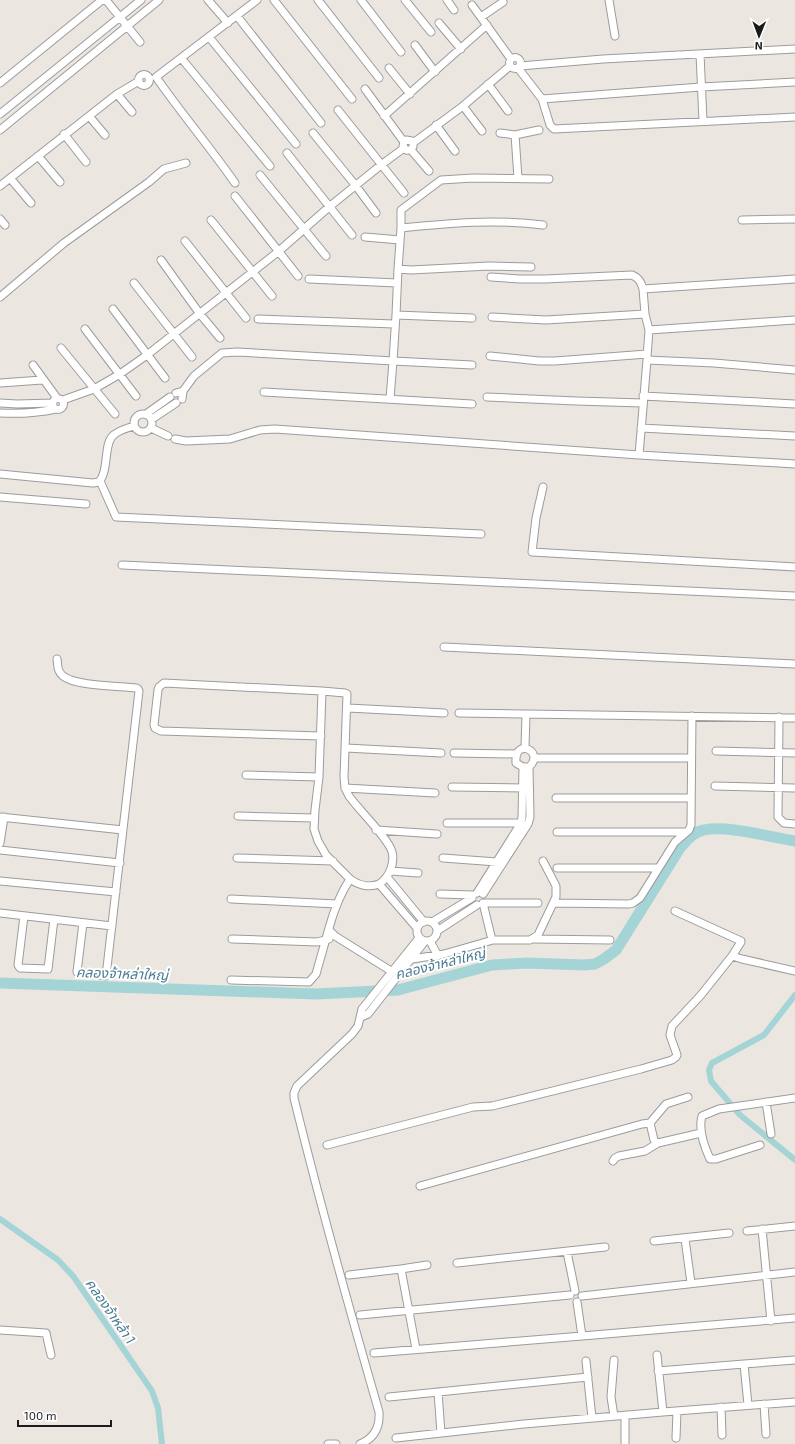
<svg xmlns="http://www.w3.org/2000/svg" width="795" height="1444" viewBox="0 0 795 1444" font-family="'Exo 2','Noto Sans Thai',sans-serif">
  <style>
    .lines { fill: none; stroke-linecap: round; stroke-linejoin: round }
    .canal { stroke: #a4d4d6; stroke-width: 6 }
    .river { stroke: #a4d4d6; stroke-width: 11 }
    .minor-casing { stroke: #9c9c9c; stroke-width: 9 }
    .minor { stroke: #fff; stroke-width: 7 }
    .labels { text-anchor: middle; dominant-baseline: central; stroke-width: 4; stroke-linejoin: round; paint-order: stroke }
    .water-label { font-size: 14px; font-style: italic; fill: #4a7c94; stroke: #fff }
  </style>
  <rect width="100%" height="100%" fill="#ece6e1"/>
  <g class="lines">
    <!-- canal -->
    <path class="canal" d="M 795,995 L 764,1035 L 712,1063 L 709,1070 L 711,1081 L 740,1115 L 795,1160
      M 0,1219 L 58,1260 L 73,1276 L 152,1391 L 158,1408 L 162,1444"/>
    <!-- river -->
    <path class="river" d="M 0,983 L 316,994 L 398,990 L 492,965 L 528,963 L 584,965 L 595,964 L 604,959 L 616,950 L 680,848 C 687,840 693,832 704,830 C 727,825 770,837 795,841"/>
    <!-- minor casing -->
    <g class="minor-casing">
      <path id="minor" d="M 106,0 L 140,42
        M 208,0 L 228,23
        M 274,0 L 352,99
        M 318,0 L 379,78
        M 361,0 L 401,52
        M 405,0 L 431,32
        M 447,0 L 454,10
        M 609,0 L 615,36
        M 472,5 L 511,59
        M 237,16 L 321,123
        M 481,17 L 503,2
        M 439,23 L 461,49
        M 209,37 L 296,144
        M 415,45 L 435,72
        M 700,54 L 703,121
        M509.5 63a5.5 5.5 0 1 1 11 0a5.5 5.5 0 1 1-11 0Z
        M 182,59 L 270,166
        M 520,66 L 603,59 L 795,49
        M 389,68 L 410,94
        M 518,68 L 542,99 L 550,125 L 554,129 L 795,117
        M138.5 80a5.5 5.5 0 1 1 11 0a5.5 5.5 0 1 1-11 0Z
        M 0,83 L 102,0
        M 488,84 L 508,111
        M 365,89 L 404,142
        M 117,94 L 132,112
        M 542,99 L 701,87 L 795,82
        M 463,106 L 482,131
        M 338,110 L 404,193
        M 0,114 L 141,0
        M 89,116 L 105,135
        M 384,116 L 487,25
        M 436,125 L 455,151
        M 0,130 L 159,0
        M 313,133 L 356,186 L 376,213
        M 500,133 L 515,135
        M 64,134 L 86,162
        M 413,143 L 412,141 L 406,140 L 404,142 L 403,146 L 406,150 C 411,151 414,148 413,143 L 463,106 L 510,66
        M 411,150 L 429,171
        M 287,153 L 352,235
        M 38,156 L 60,182
        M 260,175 L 326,256
        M 10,178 L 31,203
        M 518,178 L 515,135 L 539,130
        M 235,183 C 210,147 181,113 156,77 L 257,0
        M 0,186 L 117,94 L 139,81
        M 235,196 L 298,276
        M 0,219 L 5,225
        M 211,220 L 272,296
        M 742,220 L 795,219
        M 401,228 C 450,223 495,219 543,225
        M 365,237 L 400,240
        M 185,241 L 246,318
        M 161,260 L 200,314 L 220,338
        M 398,269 L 401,228 L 401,210 L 441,180 L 473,178 L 549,179
        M 491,277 L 520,279 L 545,279 L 632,275 C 639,278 641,282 643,289
        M 309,279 L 397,283
        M 134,283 L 192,357
        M 0,297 L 64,243 L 149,182 L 164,169 L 186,163
        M 113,309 L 165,378
        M 645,314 L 649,330 L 647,357
        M 396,315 L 398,269 L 411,270 L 489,266 L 531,267
        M 492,317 L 546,320 L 645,314 L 643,289 L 795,279
        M 258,319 L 394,324
        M 85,329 L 136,396
        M 649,330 L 795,320
        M 61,348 L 115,414
        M 490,356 L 539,361 L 555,361 L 647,354
        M 33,365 L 57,398
        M 472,365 L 393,361 L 396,315 L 472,318
        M 0,383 L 42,380
        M 183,391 L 194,376 L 222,353 L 237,352 L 393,361 L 390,399
        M 264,392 L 472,404
        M 176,393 L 183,391 L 182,399
        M 643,396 L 795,404
        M 487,397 L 576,401 L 643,403
        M52.5 404a5.5 5.5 0 1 1 11 0a5.5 5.5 0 1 1-11 0Z
        M 63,400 L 94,389 L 120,374 L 147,355 L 279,251 L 329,207 L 381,165 L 404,148
        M 0,403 L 17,404 L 53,403
        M 0,413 C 19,414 37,413 56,409
        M134 423a9 9 0 1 1 18 0a9 9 0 1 1-18 0Z
        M 146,414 L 170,397
        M 152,419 L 176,403
        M 151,428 L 168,436
        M 641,428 L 795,436
        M 175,439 L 186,441 L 230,439 L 260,430 L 275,429 L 639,455 L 795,464
        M 639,455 L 647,360 L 714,363 L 795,370
        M 0,474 L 93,483 L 99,482 C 103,477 104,473 105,467 C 109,440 105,434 134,426
        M 100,481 L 116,517 L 481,534
        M 543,487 L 536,518 L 532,552 L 795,567
        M 0,497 L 86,504
        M 122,565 L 795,596
        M 444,647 L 795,664
        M 57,659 C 58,666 57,671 63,676 C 75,686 119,686 136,688 L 138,689 L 139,691 L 106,976 L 77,972 L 83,923
        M 348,708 L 444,713
        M 459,713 L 526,714 L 525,748
        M 526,714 L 795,718
        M 779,717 L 778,817 L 784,823 L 795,824
        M 321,736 L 161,731 L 155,728 L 154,725 L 158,690 L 159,687 L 164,683 L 322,691 L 319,777 L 315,810 L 314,829 L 318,841 L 326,855 L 350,879 C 358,885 369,888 379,884 C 389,878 395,863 392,852 C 389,839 358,809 349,796 L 345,788 L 344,777 L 347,694 L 345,693 L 322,691
        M 346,748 L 441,753
        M 716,751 L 795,753
        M 454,753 L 517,754
        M 535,758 L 691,758
        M 246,775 L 319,777
        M 715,786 L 795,788
        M 452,787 L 525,788
        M 345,788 L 435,793
        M 556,798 L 691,798
        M 238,816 L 314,818
        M 0,817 L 123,830
        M 447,823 L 521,823 L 523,825
        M 376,830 L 437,834
        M 557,832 L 686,832
        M 0,843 L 4,817
        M 0,850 L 120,863
        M 237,858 L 333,861
        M 443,858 L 497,862 L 498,863
        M 557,868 L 658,868
        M 390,871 L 418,873
        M 387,877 L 424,922
        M 350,879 C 340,894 334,910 329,928 L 330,931 L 335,936 L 391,971
        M 0,881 L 116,892
        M 379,884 L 417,928
        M 477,893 L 521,823 L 522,817 L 523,767
        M 440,894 L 473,895
        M 483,894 L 528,824 L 530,817 L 529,767 C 546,752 514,736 516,763 L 523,767 L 529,767
        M 231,899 L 337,904
        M 554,903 L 629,904 L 633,903 L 640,898 L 675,842 L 689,830 L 691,825 L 692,716
        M 675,911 L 741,941 L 741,942 L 732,956
        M 0,913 L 112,926
        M 24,916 L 18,965 L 20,968 L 48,969 L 54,919
        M417 931a10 10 0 1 1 20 0a10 10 0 1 1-20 0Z
        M 432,922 L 472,898
        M 437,931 L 477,905
        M 491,936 L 483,903 L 538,903
        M 232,939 L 317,942 L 329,939
        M 534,939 L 610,940
        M 430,941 L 438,956
        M 412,959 L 444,954 L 493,940 L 530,940 L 538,935 L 556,897 L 556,886 L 543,861
        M 231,980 L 309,982 L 316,974 L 329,928
        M 361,1017 L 368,1014 L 425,941
        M 766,1102 L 771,1134
        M 650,1123 L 654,1140 L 658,1143
        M 327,1145 L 473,1107 L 492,1106 L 641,1069 L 672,1060 L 676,1057 L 677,1055 L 670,1035 L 672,1026 L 701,995 L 732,956 L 742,959 L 795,971
        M 760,1145 L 716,1159 L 710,1159 C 704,1146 698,1130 702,1116 L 719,1109 L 795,1098
        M 613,1161 L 615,1158 L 619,1156 L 645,1151 L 658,1143 L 701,1133
        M 420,1186 L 642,1124 L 650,1123 L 666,1104 L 688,1097
        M 762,1229 L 771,1321
        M 747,1231 L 795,1226
        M 685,1239 L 691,1283
        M 654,1241 L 729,1233
        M 567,1252 L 575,1291
        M 457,1263 L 605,1247
        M 349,1275 L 401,1269
        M 582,1296 L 795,1272
        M 577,1302 L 582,1336 L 795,1318
        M 360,1315 L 570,1295
        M 0,1330 L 46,1333 L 51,1355
        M 416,1349 L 401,1269 L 427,1265
        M 374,1353 L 582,1336
        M 614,1360 L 611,1397 L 614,1416
        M 586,1361 L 592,1418
        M 744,1364 L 795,1360
        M 658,1371 L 744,1364 L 748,1405
        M 438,1392 L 441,1433
        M 389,1397 L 588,1377
        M 764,1404 L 766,1434
        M 721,1407 L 722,1435
        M 663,1412 L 795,1402
        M 625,1415 L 625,1444
        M 396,1438 L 524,1424 L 663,1412 L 657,1355
        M 676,1438 L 677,1411
        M 328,1444 L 336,1444
        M 360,1444 C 375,1438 380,1427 379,1412 C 349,1308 320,1204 294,1098 L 294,1093 L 297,1086 L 352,1034 L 358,1026 L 362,1009 L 419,938"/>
    </g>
    <!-- minor -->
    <use href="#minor" class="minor"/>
  </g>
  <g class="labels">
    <!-- water labels -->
    <g class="water-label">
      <text transform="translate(440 963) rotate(-14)">คลองจ้าหล่าใหญ่</text>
      <text transform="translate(122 973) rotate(2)">คลองจ้าหล่าใหญ่</text>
      <text transform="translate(111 1311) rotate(55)">คลองจ้าหล้า 1</text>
    </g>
  </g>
  <!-- north arrow -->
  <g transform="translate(759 36) rotate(181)" stroke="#ffffff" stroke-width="3" paint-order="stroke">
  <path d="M0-3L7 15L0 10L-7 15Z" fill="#1b1b1b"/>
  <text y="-6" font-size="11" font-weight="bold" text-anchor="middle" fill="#1b1b1b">N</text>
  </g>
  <!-- scale -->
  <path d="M18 1420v6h93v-6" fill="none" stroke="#1b1b1b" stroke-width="2"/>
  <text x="24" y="1420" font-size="12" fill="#1b1b1b" stroke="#ffffff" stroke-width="3" paint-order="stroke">100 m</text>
</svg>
